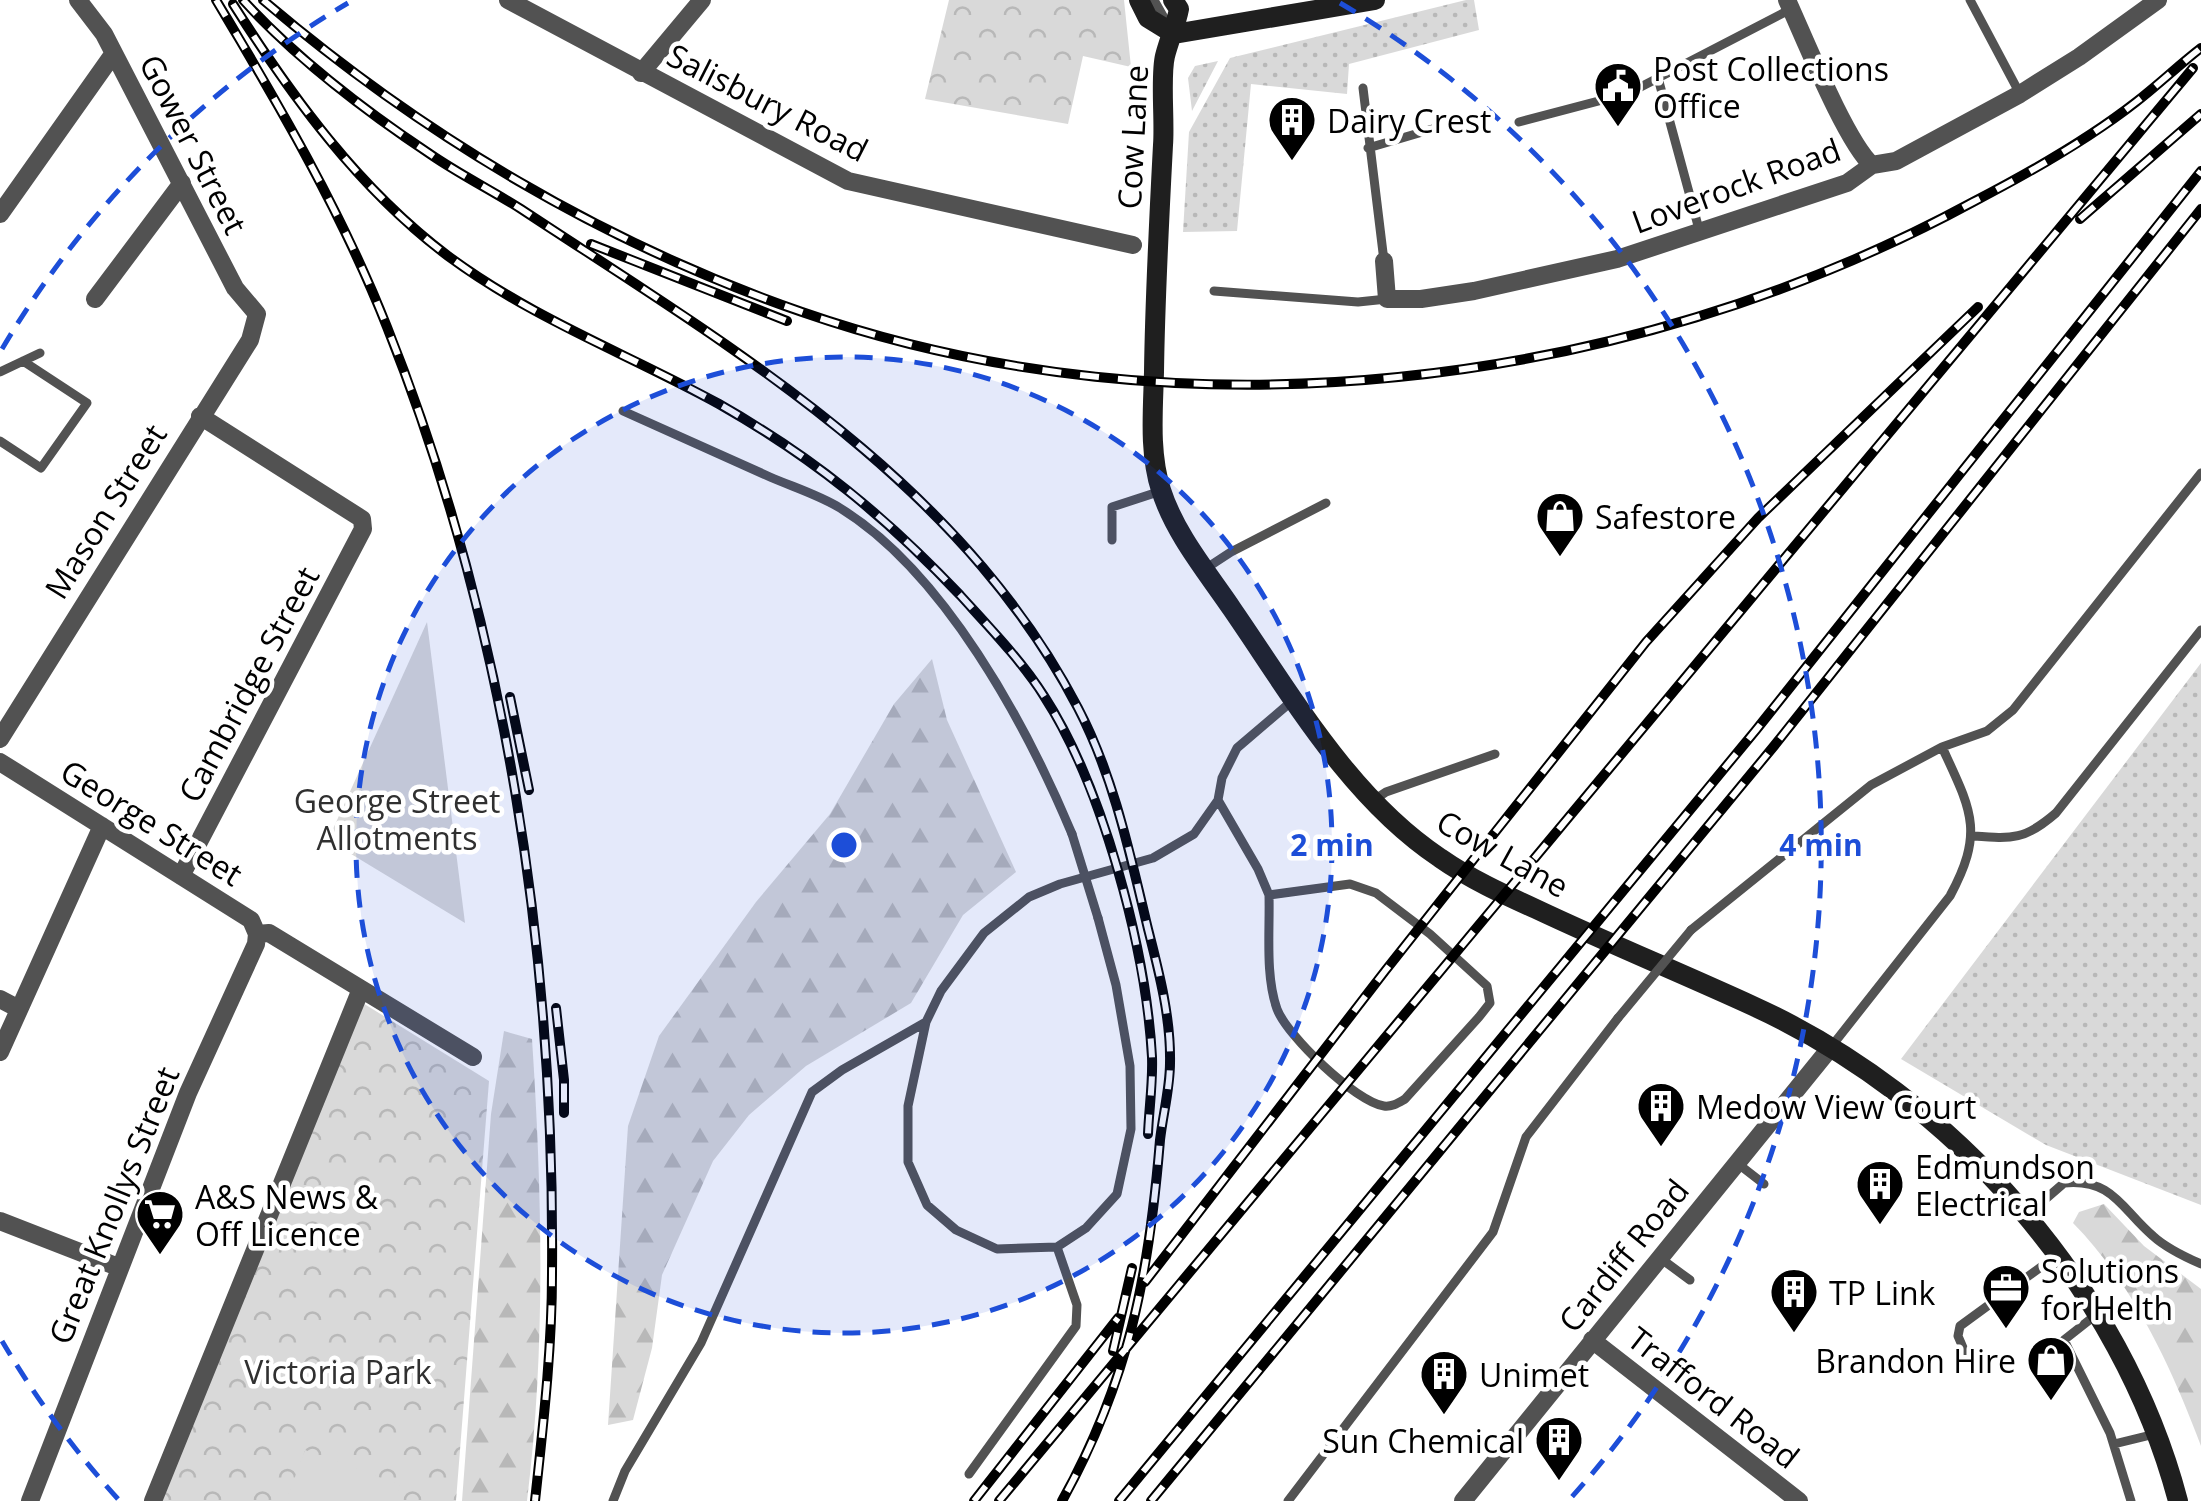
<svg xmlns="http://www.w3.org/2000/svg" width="2201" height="1501" viewBox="0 0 2201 1501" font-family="'Open Sans',sans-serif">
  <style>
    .grass { fill: url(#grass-dots) }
    .forest { fill: url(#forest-firs) }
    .park { fill: url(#park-crowns) }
    .garden { fill: #d9d9d9 }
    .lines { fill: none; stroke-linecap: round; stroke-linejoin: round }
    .lane { stroke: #525252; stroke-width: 9 }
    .street { stroke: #525252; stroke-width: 18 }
    .secondary { stroke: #1f1f1f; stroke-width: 20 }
    .rail-casing { stroke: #000; stroke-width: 10 }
    .rail { stroke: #fff; stroke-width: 6; stroke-dasharray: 19; stroke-linecap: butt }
    .lane-bridge { stroke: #525252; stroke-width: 9 }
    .ring { fill: none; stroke: #1d4ed8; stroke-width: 5; stroke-dasharray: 18 12 }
    .labels { text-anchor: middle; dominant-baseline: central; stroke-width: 9; stroke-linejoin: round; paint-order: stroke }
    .poi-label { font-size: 32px; fill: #000; stroke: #fff; text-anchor: start }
    .street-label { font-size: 32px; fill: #000; stroke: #fff }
    .park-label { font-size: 32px; fill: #303030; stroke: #fff }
    .centre { fill: #1d4ed8; stroke: #fff; stroke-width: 5 }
    .ring-label { font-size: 30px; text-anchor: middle; font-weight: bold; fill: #1d4ed8; stroke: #fff; stroke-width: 9; stroke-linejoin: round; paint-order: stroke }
  </style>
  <defs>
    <pattern id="grass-dots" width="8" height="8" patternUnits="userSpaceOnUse" patternTransform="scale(2.5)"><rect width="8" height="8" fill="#d9d9d9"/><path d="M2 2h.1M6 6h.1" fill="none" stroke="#b8b8b8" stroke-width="1.8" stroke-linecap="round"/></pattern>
    <pattern id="forest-firs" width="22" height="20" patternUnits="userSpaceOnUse" patternTransform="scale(2.5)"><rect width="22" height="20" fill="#d9d9d9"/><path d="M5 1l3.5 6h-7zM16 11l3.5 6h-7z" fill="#b8b8b8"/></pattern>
    <pattern id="park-crowns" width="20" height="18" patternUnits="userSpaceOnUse" patternTransform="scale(2.5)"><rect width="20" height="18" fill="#d9d9d9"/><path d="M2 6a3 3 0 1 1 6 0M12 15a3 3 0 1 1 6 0" fill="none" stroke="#b8b8b8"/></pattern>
  </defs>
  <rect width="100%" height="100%" fill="#fff"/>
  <!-- grass -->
  <path class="grass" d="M 1466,0 L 1474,0 L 1479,30 L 1349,64 L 1347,94 L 1251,84 L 1237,231 L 1183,232 L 1189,132 L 1230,58 Z
    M 1218,61 L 1192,111 L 1188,78 L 1195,66 Z
    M 2201,663 L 2201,1205 L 2046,1145 L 1901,1059 Z"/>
  <!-- forest -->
  <path class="forest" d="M 932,659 L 947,720 L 1016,872 L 963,915 L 911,1003 L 806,1066 L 749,1115 L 713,1161 L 662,1275 L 652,1348 L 633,1420 L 608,1425 L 628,1126 L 659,1036 L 756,902 L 830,814 L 894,704 Z
    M 504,1031 L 532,1039 C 542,1192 546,1348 527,1501 L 462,1501 L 491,1114 Z
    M 2104,1204 L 2144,1246 L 2201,1289 L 2201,1446 C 2171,1366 2133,1284 2073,1223 L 2079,1212 Z"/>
  <!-- park -->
  <path class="park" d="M 949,0 L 1124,0 L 1131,67 L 1083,56 L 1068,124 L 925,99 Z
    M 353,997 L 489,1081 L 456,1501 L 147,1501 Z"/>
  <!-- garden -->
  <path class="garden" d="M 427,622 L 465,923 L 328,840 Z
    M 305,1450 L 400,1485 L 395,1501 L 286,1501 Z"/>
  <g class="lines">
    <!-- lane -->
    <path class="lane" d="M 1154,0 L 1167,23
      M 1970,0 L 2020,94
      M 1658,78 L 1700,233
      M 1363,88 L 1384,261
      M 1519,122 L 1629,93 L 1791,9
      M 1368,148 L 1436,128
      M 1214,291 L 1358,302 L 1387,299
      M 0,372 L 40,353
      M 623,411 C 672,433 721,455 770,477 C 793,487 819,495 840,508 C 944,572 1026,724 1072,834
      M 0,441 L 41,468 L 87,403 L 23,361
      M 1112,540 L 1112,507 L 1161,491
      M 1205,569 L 1231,552 L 1326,503
      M 1218,800 L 1258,869 L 1269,895
      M 1374,800 L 1386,792 L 1495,754
      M 1973,836 C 2013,839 2025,840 2056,813 L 2201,630
      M 1350,884 L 1376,893 L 1430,934 L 1487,986 L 1490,1003 L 1479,1017 L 1405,1099 C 1398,1103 1392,1107 1384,1106 C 1356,1102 1287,1036 1277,1009 C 1265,975 1270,931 1269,895 Z
      M 1098,918 L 1116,985 L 1130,1066 L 1131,1129 L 1117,1194 L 1086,1228 L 1057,1247 L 997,1249 L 956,1230 L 927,1205 L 908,1162 L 908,1106 L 926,1022 L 941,991 L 984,933 L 1029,897 L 1060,884 L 1153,858 L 1194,834 L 1218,800 L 1222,778 L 1237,748 L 1292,701
      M 1691,930 L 1871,785 L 1942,747 L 1987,731 L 2013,710 L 2201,473
      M 1831,1047 L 1950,896 C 1985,831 1971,810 1942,747
      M 1737,1163 L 1764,1184
      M 2026,1216 L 2064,1183 C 2113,1178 2122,1210 2153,1236 C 2166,1248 2185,1257 2201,1264
      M 1660,1258 L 1690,1280
      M 2097,1314 L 2064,1340 L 2110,1433 L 2131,1501
      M 1967,1357 L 1958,1336 L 1960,1326 L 2056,1256
      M 2114,1444 L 2155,1434
      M 969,1474 L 1076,1326 L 1077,1305 L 1057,1247
      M 613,1501 L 625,1471 L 701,1343 L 812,1092 L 842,1070 L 926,1022
      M 1288,1501 L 1493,1232 L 1526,1137 L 1618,1018"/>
    <!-- street -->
    <path class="street" d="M 508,0 L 848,181 L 1133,245
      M 1787,0 C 1804,37 1846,142 1872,165
      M 641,73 L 702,0
      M 0,214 L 114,53
      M 1384,261 L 1387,299 L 1421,299 L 1474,291 L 1617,259 L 1847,183 L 1872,165 L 1896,161 L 2020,94 L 2079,57 L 2158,0
      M 95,299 L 182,183
      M 0,739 L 250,340 L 257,314 L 235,288 L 104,34 L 78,0
      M 0,762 L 251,920 L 257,934
      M 181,876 L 363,529 L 362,519 L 200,416
      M 257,934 L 269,933 L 473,1057
      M 0,999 L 19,1009
      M 0,1052 L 102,826
      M 0,1221 L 118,1267
      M 1592,1340 L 1799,1501
      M 30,1501 L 188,1093 L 256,944 L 257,934
      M 153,1501 L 361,989
      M 1463,1501 L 1831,1047"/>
    <!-- secondary -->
    <path class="secondary" d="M 1139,0 L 1148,18 L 1174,34
      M 1173,0 L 1179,9 C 1176,25 1169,40 1165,56 C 1160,76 1165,121 1163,145 C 1159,221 1155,296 1154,372 C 1153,411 1149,453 1161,490 C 1175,534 1207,572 1232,609 C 1292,696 1350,798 1440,858 C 1470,879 1503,894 1536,909 C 1608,943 1681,973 1753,1006 C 1953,1097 2122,1288 2178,1501
      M 1174,34 L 1375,0"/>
    <!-- rail casing -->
    <g class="rail-casing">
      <path id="rail" d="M 216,0 C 279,105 342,213 387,327 C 506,625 555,954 552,1274 C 552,1350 543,1426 535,1501
        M 243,0 C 296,58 364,110 430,154 C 459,174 491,190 521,209 C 730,347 958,478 1078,708 C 1114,777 1130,854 1148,929 C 1159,972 1171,1018 1170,1063 C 1170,1088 1163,1114 1160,1140 C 1149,1276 1129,1380 1062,1501
        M 263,0 C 422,135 605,244 802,312 C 1180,443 1624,391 1973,202 C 2029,173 2086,141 2136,102 C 2158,85 2179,65 2201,48
        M 233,4 C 292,97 359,189 448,256 C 535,320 626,353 719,404 C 814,458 885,516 960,595 C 989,627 1021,660 1044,696 C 1103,787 1146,949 1152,1057 C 1153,1082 1149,1109 1148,1134
        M 2080,219 L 2201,114
        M 591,244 L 787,321
        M 510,697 L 529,790
        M 556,1008 L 564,1080 L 564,1113
        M 1145,1282 L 1385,971 L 1646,642 L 1758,518 L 1978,307
        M 1113,1351 L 1132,1268
        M 974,1501 L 1118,1318
        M 999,1501 L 2193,68
        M 1119,1501 L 1756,730 L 2201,171
        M 1151,1501 L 1774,746 L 2201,209"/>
    </g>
    <!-- rail -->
    <use href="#rail" class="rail"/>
    <!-- lane-bridge -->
    <path class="lane-bridge" d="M 1072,834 L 1098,918
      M 1618,1018 L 1691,930"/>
  </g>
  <!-- distance rings -->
  <circle cx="844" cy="845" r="488" fill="#1d4ed8" fill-opacity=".12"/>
  <g class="ring">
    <circle cx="844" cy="845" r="488"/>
    <path d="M118 1499A977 977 0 0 1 2 1341M2 349A977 977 0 0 1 348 3M1340 3A977 977 0 0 1 1570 1499"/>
  </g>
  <!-- icons -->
  <defs>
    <g id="civic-pin" transform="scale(2.5)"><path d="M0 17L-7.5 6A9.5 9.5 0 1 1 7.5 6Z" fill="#000" stroke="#fff"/><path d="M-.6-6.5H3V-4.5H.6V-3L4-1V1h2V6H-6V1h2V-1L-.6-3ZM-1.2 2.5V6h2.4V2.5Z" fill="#fff"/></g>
    <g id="building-pin" transform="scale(2.5)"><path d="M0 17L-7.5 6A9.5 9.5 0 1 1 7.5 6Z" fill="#000" stroke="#fff"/><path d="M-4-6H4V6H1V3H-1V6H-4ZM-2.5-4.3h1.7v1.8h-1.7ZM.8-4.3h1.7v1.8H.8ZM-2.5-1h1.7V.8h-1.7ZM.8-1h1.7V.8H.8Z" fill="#fff"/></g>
    <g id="shop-pin" transform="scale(2.5)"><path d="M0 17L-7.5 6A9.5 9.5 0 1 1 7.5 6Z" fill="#000" stroke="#fff"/><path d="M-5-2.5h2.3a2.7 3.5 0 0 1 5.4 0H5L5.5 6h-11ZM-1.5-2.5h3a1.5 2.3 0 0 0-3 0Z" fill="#fff"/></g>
    <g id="supermarket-pin" transform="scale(2.5)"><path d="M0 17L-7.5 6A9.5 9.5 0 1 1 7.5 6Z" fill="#000" stroke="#fff"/><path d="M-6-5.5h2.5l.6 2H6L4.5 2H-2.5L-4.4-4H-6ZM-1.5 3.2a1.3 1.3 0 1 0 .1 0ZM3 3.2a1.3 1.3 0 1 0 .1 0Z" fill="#fff"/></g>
    <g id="office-pin" transform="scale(2.5)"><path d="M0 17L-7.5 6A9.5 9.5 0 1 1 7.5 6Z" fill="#000" stroke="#fff"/><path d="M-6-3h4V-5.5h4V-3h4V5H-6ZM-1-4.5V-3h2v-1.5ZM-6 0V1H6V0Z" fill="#fff"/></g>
  </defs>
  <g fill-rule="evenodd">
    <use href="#civic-pin" x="1618" y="86"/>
    <use href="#building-pin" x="1292" y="120"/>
    <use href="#shop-pin" x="1560" y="516"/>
    <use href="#building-pin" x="1661" y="1106"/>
    <use href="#building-pin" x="1880" y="1184"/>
    <use href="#supermarket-pin" x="160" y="1214"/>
    <use href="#office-pin" x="2006" y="1288"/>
    <use href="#building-pin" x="1794" y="1292"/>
    <use href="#shop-pin" x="2051" y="1360"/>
    <use href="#building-pin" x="1444" y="1374"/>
    <use href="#building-pin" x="1559" y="1440"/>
  </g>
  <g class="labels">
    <!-- poi labels -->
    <g class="poi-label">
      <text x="1653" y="68">Post Collections<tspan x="1653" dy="37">Office</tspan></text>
      <text x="1327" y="120">Dairy Crest</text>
      <text x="1595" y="516">Safestore</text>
      <text x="1696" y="1106">Medow View Court</text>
      <text x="1915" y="1166">Edmundson<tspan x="1915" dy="37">Electrical</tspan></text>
      <text x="195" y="1196">A&amp;S News &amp;<tspan x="195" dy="37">Off Licence</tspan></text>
      <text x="2041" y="1270">Solutions<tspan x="2041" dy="37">for Helth</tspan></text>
      <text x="1829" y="1292">TP Link</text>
      <text x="2016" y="1360" text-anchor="end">Brandon Hire</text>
      <text x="1479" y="1374">Unimet</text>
      <text x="1524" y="1440" text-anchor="end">Sun Chemical</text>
    </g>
    <!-- street labels -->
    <g class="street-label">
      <text transform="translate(768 102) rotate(27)">Salisbury Road</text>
      <text transform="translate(1132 137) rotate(-87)">Cow Lane</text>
      <text transform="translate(194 144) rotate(63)">Gower Street</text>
      <text transform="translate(1736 185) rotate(-20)">Loverock Road</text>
      <text transform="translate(105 511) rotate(-58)">Mason Street</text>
      <text transform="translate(248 684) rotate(-62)">Cambridge Street</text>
      <text transform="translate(152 822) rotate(32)">George Street</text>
      <text transform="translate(1503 853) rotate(29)">Cow Lane</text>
      <text transform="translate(113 1205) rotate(-68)">Great Knollys Street</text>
      <text transform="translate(1623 1255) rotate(-51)">Cardiff Road</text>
      <text transform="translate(1714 1397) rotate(38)">Trafford Road</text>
    </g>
    <!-- park labels -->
    <g class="park-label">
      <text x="397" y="800">George Street<tspan x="397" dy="37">Allotments</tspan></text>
      <text x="338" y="1371">Victoria Park</text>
    </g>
  </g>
  <circle cx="844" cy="845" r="15" class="centre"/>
  <g class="ring-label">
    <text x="1332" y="856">2 min</text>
    <text x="1821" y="856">4 min</text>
  </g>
</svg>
